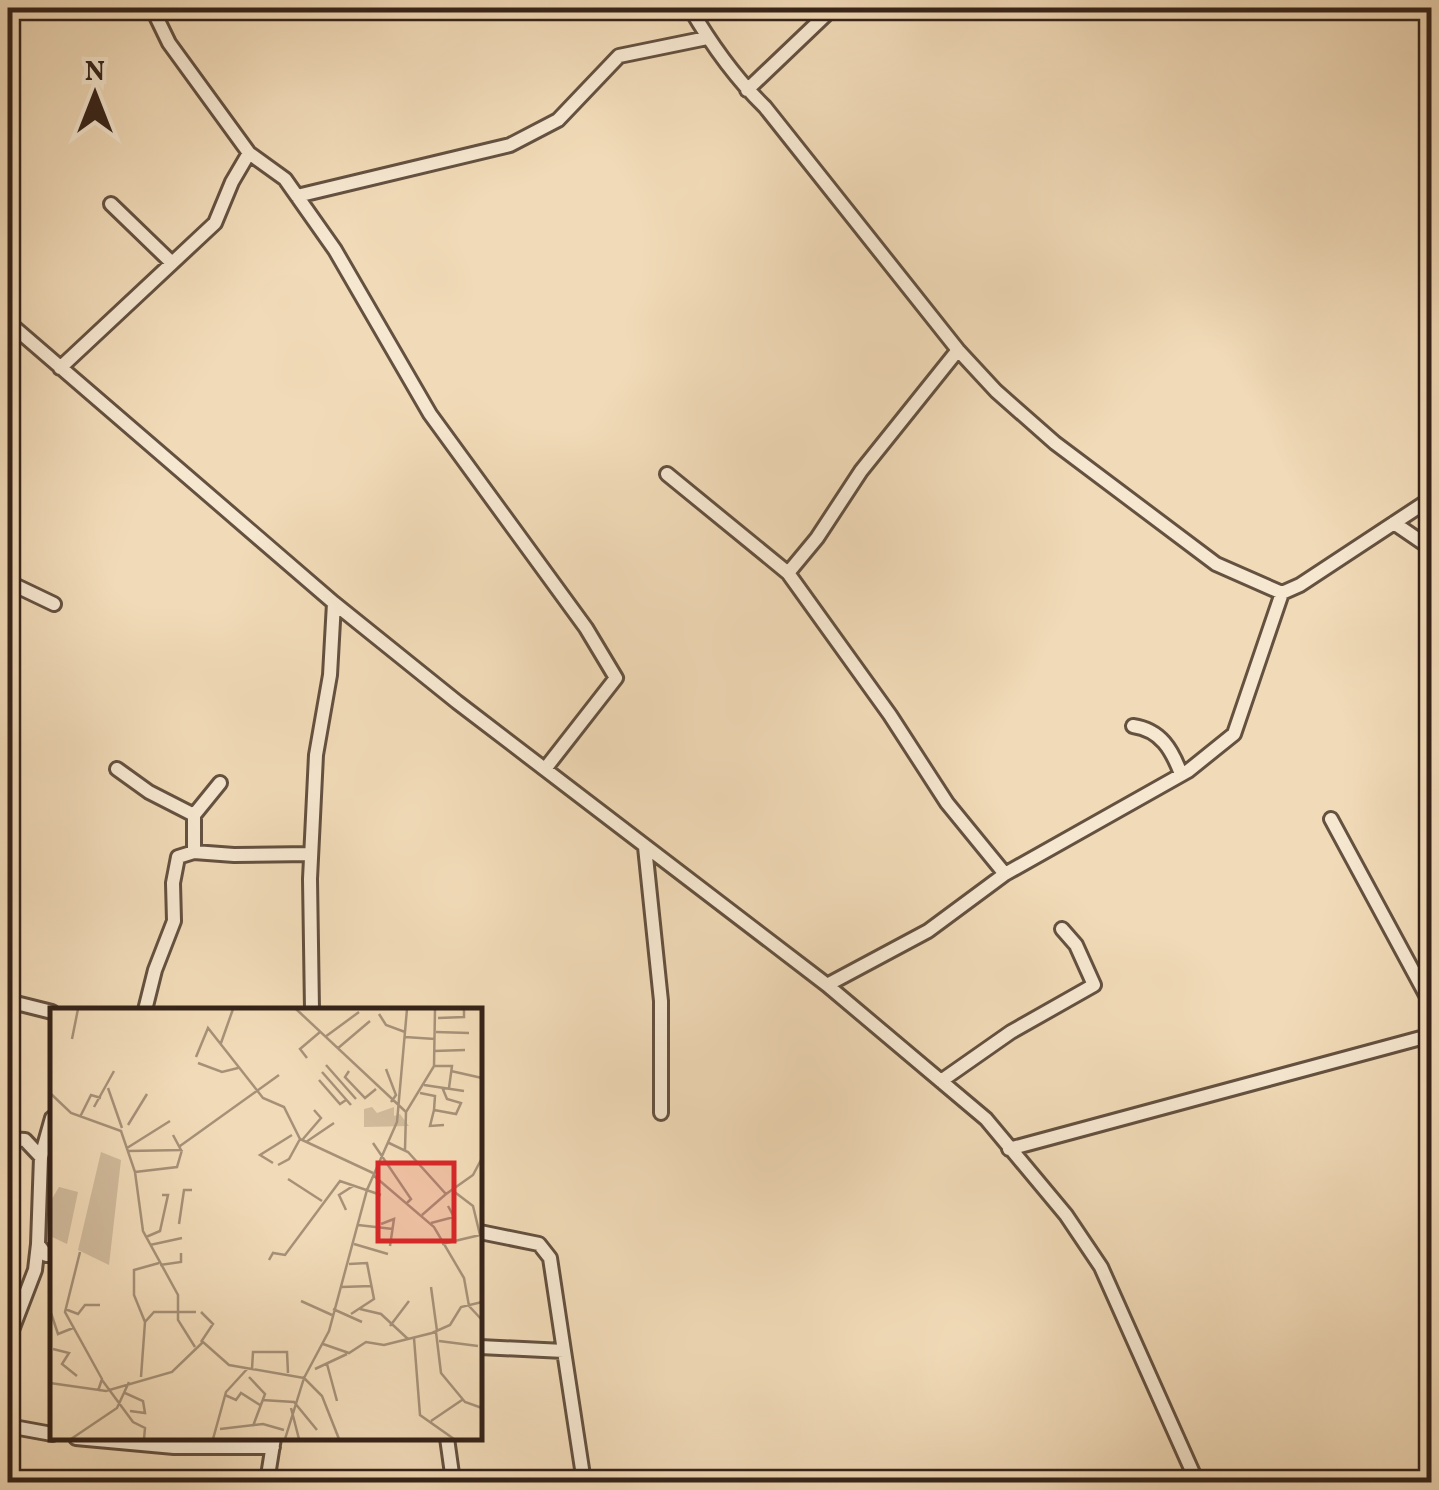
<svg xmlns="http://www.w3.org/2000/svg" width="1439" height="1490" viewBox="0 0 1439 1490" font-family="Vollkorn,serif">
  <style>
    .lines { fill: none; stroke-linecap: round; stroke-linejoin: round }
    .street-casing { stroke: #645140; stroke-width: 18 }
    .street { stroke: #f6e7d0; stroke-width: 12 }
    .inset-road { fill: none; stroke: #a69178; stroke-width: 2.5 }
    .view { fill: #d62828; fill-opacity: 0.15; stroke: #d62828; stroke-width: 5 }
    .inset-edge { fill: none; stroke: #352319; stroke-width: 5 }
  </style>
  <rect width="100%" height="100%" fill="#f1dab7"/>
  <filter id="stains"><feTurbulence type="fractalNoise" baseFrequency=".002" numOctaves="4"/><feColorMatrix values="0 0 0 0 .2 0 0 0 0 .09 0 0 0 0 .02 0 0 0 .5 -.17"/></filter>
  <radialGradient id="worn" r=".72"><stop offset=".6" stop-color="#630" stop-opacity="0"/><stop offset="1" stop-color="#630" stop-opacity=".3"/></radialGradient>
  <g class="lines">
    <!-- street casing -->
    <g class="street-casing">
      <path id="street" d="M 152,8 L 169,43 L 249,153 L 285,179 L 335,250 L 430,414 L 586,628 L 616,678 L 545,769
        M 690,8 C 711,44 734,77 765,107 L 958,350 L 996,391 L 1055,443 L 1216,564 L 1282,593 L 1300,585 L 1432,498
        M 747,90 L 833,8
        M 297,196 L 510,145 L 558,120 L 619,56 L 707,38
        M 111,204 L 172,263
        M 8,322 L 334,603 L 457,702 L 827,985 L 986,1119 L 1066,1215 L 1101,1267 L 1197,1482
        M 60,368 L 215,223 L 232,182 L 249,153
        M 1430,377 L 1432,379
        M 667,474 L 788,573 L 890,715 L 947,803 L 1005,874
        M 1394,523 L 1432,549
        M 788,573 L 817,538 L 861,471 L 958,350
        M 8,582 L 54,604
        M 1133,726 C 1161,730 1172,750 1181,774
        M 117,769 L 149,792 L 194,815
        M 220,783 L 194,815 L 194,852 L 234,855 L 311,854
        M 1331,819 L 1432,1006
        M 645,847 L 661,1001 L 661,1113
        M 827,985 L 928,931 L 1005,874 L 1188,771 L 1234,734 L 1282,593
        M 8,1001 L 52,1012
        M 145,1010 L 155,970 L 174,921 L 173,883 L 178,857 L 194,852
        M 312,1010 L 310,879 L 316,755 L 330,675 L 334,603
        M 941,1081 L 1011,1032 L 1094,985 L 1076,945 L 1062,929
        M 8,1139 L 25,1140 L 41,1157 L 38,1244 L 46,1255 L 52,1255
        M 1009,1149 L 1432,1035
        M 41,1157 L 52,1118
        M 480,1232 L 539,1244 L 550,1258 L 564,1351 L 480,1347
        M 564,1351 L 584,1482
        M 8,1379 L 12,1330 L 35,1270 L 38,1244
        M 8,1426 L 52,1434
        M 76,1438 L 174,1447 L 273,1447
        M 447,1438 L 453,1481
        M 267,1482 L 274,1438"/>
    </g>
    <!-- street -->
    <use href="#street" class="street"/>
  </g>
  <!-- overview -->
  <g transform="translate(50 1008)">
    <rect width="432" height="432" fill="#f1dab7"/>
    <path d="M 322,99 L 327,105 L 344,99 L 344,108 L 350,106 L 359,118 L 314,119 L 314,101 ZM 51,144 L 71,152 L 59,257 L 28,242 ZM 9,179 L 28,184 L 17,236 L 0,228 L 0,194 Z" fill="#d1bb9c"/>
    <path class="inset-road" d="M 246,1 L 356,104M 329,6 L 336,17 L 355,24M 388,10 L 414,9 L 414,1M 386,24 L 419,25M 275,29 L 309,4M 355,29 L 385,31M 22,31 L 28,1M 171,35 L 183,1M 287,41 L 320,13M 384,43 L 415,42M 146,49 L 158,20 L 213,90 L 234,99 L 250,131 L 323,165M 257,50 L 250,41 L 270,24M 148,55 L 172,64 L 188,60M 276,57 L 306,91M 384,58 L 385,1M 336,61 L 346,87 L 341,94M 299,63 L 295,69 L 315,90 L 326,81M 401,63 L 432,70M 272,64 L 301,97M 269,72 L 290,96 L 296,92M 374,77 L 414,83M 58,80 L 72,120M 0,85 L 21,105 L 71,123 L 85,164 L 93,223 L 128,287 L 128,312 L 145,339M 370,85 L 385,88 L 384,102 L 406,106 L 411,95 L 397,91 L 392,79M 44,99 L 64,63M 384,102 L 380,118 L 394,117M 30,109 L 41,87 L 51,90M 78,117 L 97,86M 253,131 L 271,110 L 264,102M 256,134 L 284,115M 323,135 L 361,191 L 357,195M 339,135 L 358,144 L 396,186 L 423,167 L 432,150M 130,138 L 229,67M 77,140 L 120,113M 355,142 L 356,104 L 384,58 L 402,58 L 399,80M 78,143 L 131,142 L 123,127M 223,155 L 210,147 L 242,127M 228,157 L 239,151 L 250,131M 85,164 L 127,159 L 132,142M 323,167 L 384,219 L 414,270 L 419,298 L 432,312M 238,171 L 272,193M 296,202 L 289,187 L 303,178M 372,207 L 396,186M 381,215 L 404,209 L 398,198M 129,216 L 134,182 L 142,182M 331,216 L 344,211 L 340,238M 308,217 L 343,221M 96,229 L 110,223 L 118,187 L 112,187M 304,236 L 338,246M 392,236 L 430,227 L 423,198 L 402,182M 100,237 L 132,230M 30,244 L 15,304 L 52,371 L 48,383M 219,252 L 223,245 L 235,247 L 290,173 L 331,187M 299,256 L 317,255 L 324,291 L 301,306M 110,257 L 131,254 L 131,245M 291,279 L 322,278M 381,279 L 387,323M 251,293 L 282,307M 15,301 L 28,306 L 35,297 L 50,297M 283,301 L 312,314M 310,301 L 331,306 L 358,331M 151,304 L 163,316 L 151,334M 1,305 L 8,326 L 23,320M 95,314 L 84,287 L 84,262 L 109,255M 340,318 L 359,293M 386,324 L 391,365 L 415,394 L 432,400M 364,330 L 370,407 L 404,431M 389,333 L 428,338M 273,336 L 299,345 L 316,334 L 334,337 L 382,325 L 400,317 L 411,299 L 432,294M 3,341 L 19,345 L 12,356 L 27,368M 277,356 L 287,393M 202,361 L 203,344 L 237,344 L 238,365M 265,361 L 297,346M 91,369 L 95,314 L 104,304 L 146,304M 199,369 L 215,386 L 203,418M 52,372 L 83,414 L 95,420 L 94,431M 0,375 L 56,383 L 122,364 L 153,334 L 179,357 L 254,370 L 235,431M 75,385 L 93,393 L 95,405 L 80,403M 175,387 L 186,392 L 191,385 L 210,397M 212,392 L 244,394 L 267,422M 241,400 L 249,431M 381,413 L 412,392M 170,421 L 213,416 L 234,422M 21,431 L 67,400 L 79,374M 163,431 L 176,384 L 198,360M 289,431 L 272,388 L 254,370 L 279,323 L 317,182 L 347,114 L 357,1"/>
    <path class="view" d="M 328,155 L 404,155 L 404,233 L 328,233 Z"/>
    <rect width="432" height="432" class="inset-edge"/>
  </g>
  <!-- margin -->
  <rect width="1439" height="1490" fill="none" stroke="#f1dab7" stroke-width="40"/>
  <rect x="10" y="10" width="1419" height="1470" fill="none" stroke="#352319" stroke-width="5"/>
  <rect x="20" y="20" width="1399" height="1450" fill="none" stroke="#352319" stroke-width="2.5"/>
  <!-- north arrow -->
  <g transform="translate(95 95)" stroke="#f6e7d0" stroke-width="8" paint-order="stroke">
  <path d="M0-8L18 38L0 25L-18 38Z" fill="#352319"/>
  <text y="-15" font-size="28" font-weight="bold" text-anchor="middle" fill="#352319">N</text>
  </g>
  <rect width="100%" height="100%" filter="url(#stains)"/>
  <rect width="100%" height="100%" fill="url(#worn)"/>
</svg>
